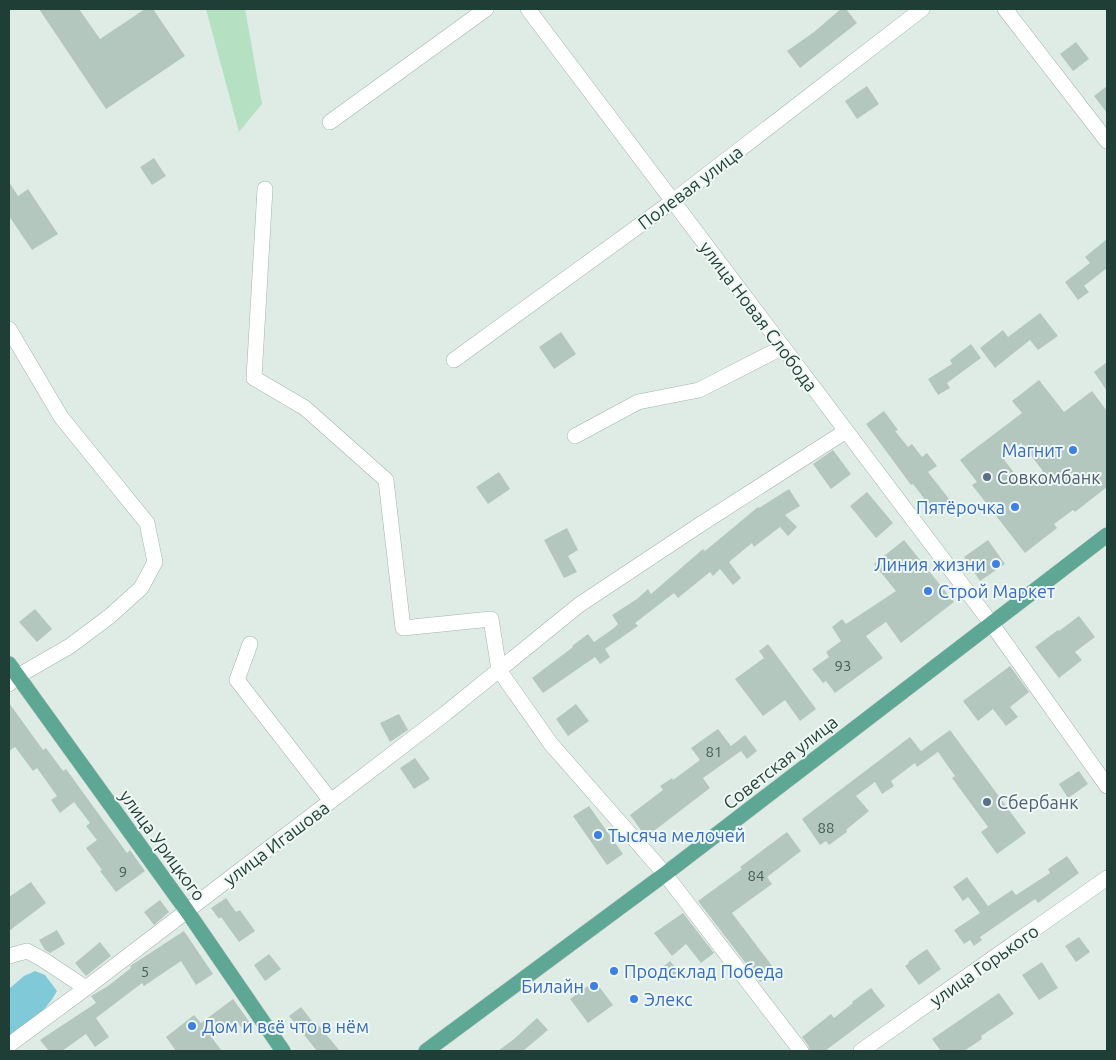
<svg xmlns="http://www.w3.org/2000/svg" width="1116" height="1060" viewBox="0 0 1116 1060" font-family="Ubuntu,sans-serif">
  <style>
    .green { fill: #b5e0c1 }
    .water { fill: #80c9d8 }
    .building { fill: #b4c7bf; fill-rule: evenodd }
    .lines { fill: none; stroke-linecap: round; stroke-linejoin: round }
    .minor-casing { stroke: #a1b4ae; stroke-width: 16 }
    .major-casing { stroke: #c0c9c7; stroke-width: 16 }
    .minor { stroke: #fff; stroke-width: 15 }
    .major { stroke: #5ea795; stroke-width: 15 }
    .shop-dot { fill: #3f7fe0; stroke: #eff8f4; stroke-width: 2 }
    .service-dot { fill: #5c6f8a; stroke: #eff8f4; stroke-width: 2 }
    .labels { text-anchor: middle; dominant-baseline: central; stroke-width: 4; stroke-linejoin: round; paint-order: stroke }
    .number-label { font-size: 15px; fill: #446058 }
    .street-label { font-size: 18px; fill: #1e3e36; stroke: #eff8f4 }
    .shop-label { font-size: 18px; fill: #366cbe; stroke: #eff8f4; text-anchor: start }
    .service-label { font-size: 18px; fill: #4e5e75; stroke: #eff8f4; text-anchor: start }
  </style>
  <rect width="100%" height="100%" fill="#dfece6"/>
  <!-- green -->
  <path class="green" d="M 206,9 L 245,9 L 262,104 L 239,132 Z"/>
  <!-- water -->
  <path class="water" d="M 35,971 L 45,975 L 57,991 C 47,1010 26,1027 9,1038 L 9,989 L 24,976 Z"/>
  <!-- building -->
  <path class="building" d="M 39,9 L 79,9 L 100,39 L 145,9 L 153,9 L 185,56 L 106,109 Z
    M 841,9 L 846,9 L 857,23 L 800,68 L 787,51 L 814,32 Z
    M 1076,42 L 1089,59 L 1073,71 L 1060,54 Z
    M 867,86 L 879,104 L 857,119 L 845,101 Z
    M 1107,86 L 1107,113 L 1094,96 Z
    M 154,158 L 166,176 L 152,185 L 140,167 Z
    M 9,182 L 18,196 L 28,189 L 58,234 L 32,250 L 9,216 Z
    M 1107,239 L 1107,268 L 1084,286 L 1089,292 L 1078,300 L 1065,282 L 1090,263 L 1085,257 Z
    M 1040,313 L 1058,336 L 1038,350 L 1030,340 L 995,368 L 980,348 L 1003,330 L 1008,337 Z
    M 561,332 L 576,354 L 554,369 L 539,347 Z
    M 971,344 L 981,358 L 947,383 L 950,388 L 938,395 L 928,379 L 952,364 L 950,360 Z
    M 1107,362 L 1107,391 L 1094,372 Z
    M 1039,380 L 1064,412 L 1092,391 L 1107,411 L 1107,487 L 1075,512 L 1073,510 L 1054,524 L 1057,528 L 1025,553 L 972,485 L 977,482 L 960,460 L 1022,413 L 1012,401 ZM 1021,443 L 1043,471 L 1024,486 L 1002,457 Z
    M 884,411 L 898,430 L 895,431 L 908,447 L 912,444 L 922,457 L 927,453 L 937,466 L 928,472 L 953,504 L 937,515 L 913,484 L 911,485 L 866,424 Z
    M 833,450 L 851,474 L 831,489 L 813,464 Z
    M 499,472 L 510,489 L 488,504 L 476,487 Z
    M 789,489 L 800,506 L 785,515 L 797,527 L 788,536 L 780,527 L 754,547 L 752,543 L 729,562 L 741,578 L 733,585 L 720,569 L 713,576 L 710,572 L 678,598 L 674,593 L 635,623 L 638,626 L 605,649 L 610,657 L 600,664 L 595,657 L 543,693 L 532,678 L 573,647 L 572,646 L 588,634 L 594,642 L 614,628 L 618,624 L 612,615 L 637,599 L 648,589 L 651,594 L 703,549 L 705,551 L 758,507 L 759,508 Z
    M 867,492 L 893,523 L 876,538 L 850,506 Z
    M 567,528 L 578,550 L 568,556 L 577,572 L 564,578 L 544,540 Z
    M 904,540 L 954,602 L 901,643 L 886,622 L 866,636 L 883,658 L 835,693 L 826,681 L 823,683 L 812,669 L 829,657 L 826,652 L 841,641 L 832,627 L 842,619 L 846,624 L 896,591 L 874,564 Z
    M 988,540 L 1005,564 L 980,581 L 964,557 Z
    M 35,609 L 52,629 L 37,642 L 19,622 Z
    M 1079,616 L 1095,637 L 1075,652 L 1082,660 L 1059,678 L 1035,647 L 1058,630 L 1059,631 Z
    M 768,644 L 816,709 L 800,721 L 785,700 L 763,716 L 735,679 L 764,658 L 759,651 Z
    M 1010,666 L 1029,692 L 1010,707 L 1018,717 L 1006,726 L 993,709 L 978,721 L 963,701 Z
    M 9,703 L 43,750 L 46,748 L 63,771 L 66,769 L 127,853 L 130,850 L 145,871 L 116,892 L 100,871 L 102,870 L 86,848 L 97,840 L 86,826 L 90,823 L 74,802 L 60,813 L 51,800 L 57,796 L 37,768 L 33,771 L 15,747 L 9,751 Z
    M 576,704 L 589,721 L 568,736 L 556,719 Z
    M 399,714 L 408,730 L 390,742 L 380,723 Z
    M 718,729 L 731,746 L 745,735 L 757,751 L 747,759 L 741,751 L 703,778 L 710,788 L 646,837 L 630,815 L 663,790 L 660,786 L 672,778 L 673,780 L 700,760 L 691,748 Z
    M 950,730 L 1026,833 L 997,854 L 981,832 L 988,827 L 952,778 L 955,776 L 938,752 L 917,767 L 915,763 L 891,781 L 894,786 L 882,794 L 875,782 L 856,796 L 869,811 L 846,830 L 847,832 L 829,845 L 826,841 L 820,845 L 802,819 L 910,737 L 921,751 Z
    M 415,758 L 430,779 L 414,789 L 400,768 Z
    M 1079,771 L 1088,784 L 1068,798 L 1059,784 Z
    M 589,806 L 623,854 L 607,865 L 573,816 Z
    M 787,832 L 801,851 L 767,877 L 772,884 L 732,913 L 776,971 L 760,982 L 698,901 L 742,869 L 740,867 Z
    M 1067,856 L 1079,873 L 1038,903 L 1035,899 L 980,937 L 982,940 L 974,946 L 970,940 L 964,944 L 954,930 L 980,913 L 968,897 L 963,901 L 953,887 L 967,877 L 988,906 L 1012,890 L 1016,895 L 1050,873 L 1048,869 Z
    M 31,882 L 46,903 L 9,931 L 9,897 Z
    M 226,898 L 236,912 L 240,910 L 255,931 L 239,942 L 221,917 L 219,919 L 211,908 Z
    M 160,900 L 169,912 L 154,925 L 144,912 Z
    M 683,913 L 714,953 L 701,963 L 686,944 L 672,956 L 654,933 Z
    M 57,930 L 65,944 L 50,953 L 45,950 L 39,940 Z
    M 184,931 L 213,974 L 196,985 L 181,961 L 144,986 L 142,983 L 96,1018 L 109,1037 L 95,1047 L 86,1034 L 62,1051 L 49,1051 L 40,1040 L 96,1003 L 91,996 L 108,986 L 131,968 L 130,966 Z
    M 1079,937 L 1090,952 L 1076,962 L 1065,946 Z
    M 100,942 L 111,956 L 86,976 L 75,963 Z
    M 927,949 L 941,969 L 919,985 L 905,966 L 909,963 L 908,962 Z
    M 269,954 L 281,969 L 265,981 L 254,965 Z
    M 670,961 L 679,972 L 670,980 L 660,969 Z
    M 1042,962 L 1058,988 L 1039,1000 L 1022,975 Z
    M 595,981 L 613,1005 L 588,1023 L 570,999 Z
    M 871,988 L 885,1006 L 825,1051 L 810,1051 L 808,1045 L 802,1037 L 831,1014 L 834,1018 L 853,1003 L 852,1002 Z
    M 999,993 L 1014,1014 L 981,1036 L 982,1039 L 964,1051 L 941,1051 L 932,1039 Z
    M 233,999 L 251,1024 L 243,1030 L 236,1020 L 212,1038 L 222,1051 L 176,1051 L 166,1037 L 194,1015 L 201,1023 Z
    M 301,1007 L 316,1026 L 318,1025 L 340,1051 L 317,1051 L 289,1016 Z
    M 537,1018 L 548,1030 L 523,1051 L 498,1051 L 514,1039 Z"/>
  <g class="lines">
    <!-- minor casing -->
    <g class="minor-casing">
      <path id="minor" d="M 528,9 L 991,623 L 1107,786
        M 1005,9 L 1107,141
        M 330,122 L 486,9
        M 265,189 L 254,378 L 305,408 L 386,480 L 403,628 L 491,619 L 499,670 L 551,744 L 665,874 L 801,1051
        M 9,329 L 61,417 L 147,523 L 155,562 L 141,588 L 110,616 L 70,646 L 18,676 L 9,684
        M 454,360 L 673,201 L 922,9
        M 575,436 L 638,402 L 699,390 L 783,347
        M 250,644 L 237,680 L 331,801
        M 9,956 L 27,951 L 42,959 L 86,988
        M 9,1045 L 86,988 L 446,713 L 579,605 L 701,524 L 846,431
        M 861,1051 L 1107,878"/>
    </g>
    <!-- major casing -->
    <g class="major-casing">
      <path id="major" d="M 9,664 L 187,911 L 283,1051
        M 426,1051 L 665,874 L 1107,535"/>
    </g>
    <!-- minor -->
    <use href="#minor" class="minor"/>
    <!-- major -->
    <use href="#major" class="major"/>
  </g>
  <!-- markers -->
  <g class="shop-dot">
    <circle cx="1073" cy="450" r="5"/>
    <circle cx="1015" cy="507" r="5"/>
    <circle cx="996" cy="564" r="5"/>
    <circle cx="928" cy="591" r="5"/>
    <circle cx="598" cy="835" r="5"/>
    <circle cx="614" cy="971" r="5"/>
    <circle cx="594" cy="986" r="5"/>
    <circle cx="634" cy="999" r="5"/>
    <circle cx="192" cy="1026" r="5"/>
  </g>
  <g class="service-dot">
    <circle cx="987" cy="477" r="5"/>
    <circle cx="987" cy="802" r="5"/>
  </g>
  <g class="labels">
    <!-- number labels -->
    <g class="number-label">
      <text x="843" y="665">93</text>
      <text x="714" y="751">81</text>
      <text x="826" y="827">88</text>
      <text x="123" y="871">9</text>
      <text x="756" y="875">84</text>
      <text x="145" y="971">5</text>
    </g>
    <!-- street labels -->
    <g class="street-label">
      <text transform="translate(690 187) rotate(-37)">Полевая улица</text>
      <text transform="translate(759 316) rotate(53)">улица Новая Слобода</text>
      <text transform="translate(780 762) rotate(-38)">Советская улица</text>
      <text transform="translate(276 843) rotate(-37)">улица Игашова</text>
      <text transform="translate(163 845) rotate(54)">улица Урицкого</text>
      <text transform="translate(984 965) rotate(-35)">улица Горького</text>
    </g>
    <!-- shop labels -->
    <g class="shop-label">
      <text x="1063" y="450" text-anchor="end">Магнит</text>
      <text x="1005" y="507" text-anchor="end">Пятёрочка</text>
      <text x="986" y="564" text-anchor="end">Линия жизни</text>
      <text x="938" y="591">Строй Маркет</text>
      <text x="608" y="835">Тысяча мелочей</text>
      <text x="624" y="971">Продсклад Победа</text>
      <text x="584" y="986" text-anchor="end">Билайн</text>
      <text x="644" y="999">Элекс</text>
      <text x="202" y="1026">Дом и всё что в нём</text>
    </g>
    <!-- service labels -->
    <g class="service-label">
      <text x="997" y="477">Совкомбанк</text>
      <text x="997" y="802">Сбербанк</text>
    </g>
  </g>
  <!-- border -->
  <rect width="1116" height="1060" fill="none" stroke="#1e3e36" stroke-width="20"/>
</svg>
